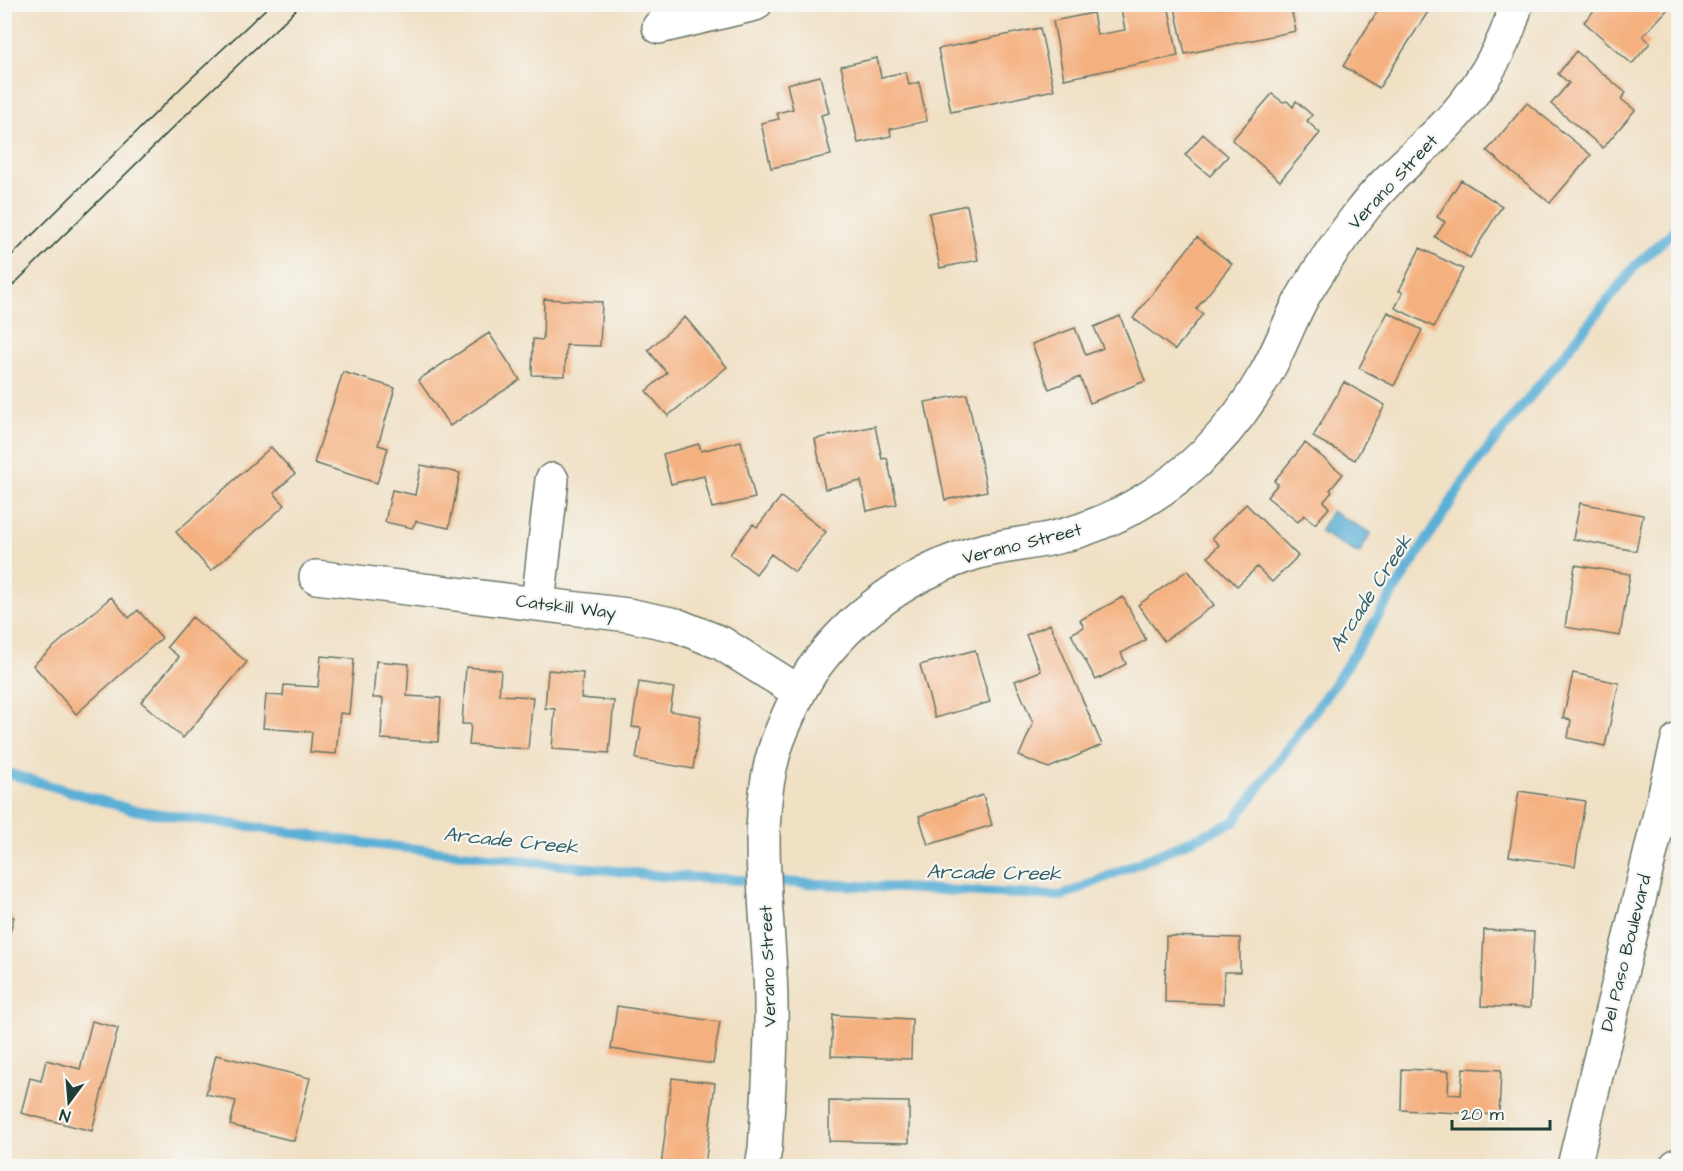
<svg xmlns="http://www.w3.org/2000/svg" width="1683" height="1171" viewBox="0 0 1683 1171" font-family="'Architects Daughter',sans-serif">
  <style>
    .water { fill: #5aafd6; stroke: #3c7685; stroke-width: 1.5 }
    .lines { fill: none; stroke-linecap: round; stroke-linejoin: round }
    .stream { stroke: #5aafd6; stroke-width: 10 }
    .building { fill: #f5b07f }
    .street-casing { stroke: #687666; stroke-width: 36 }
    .secondary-casing { stroke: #687666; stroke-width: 36 }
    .street { stroke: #fff; stroke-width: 33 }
    .secondary { stroke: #fff; stroke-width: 33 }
    .tram { stroke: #1f3d34; stroke-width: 1.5 }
    .labels { text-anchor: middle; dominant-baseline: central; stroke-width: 4.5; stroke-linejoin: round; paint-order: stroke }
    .street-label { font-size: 18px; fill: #1f3d34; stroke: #f6f6f2 }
    .water-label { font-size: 20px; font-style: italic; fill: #315f65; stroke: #f6f6f2 }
  </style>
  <rect width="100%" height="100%" fill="#f6f6f2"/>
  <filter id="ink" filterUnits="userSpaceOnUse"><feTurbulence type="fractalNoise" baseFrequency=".0167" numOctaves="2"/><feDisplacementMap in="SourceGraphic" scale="12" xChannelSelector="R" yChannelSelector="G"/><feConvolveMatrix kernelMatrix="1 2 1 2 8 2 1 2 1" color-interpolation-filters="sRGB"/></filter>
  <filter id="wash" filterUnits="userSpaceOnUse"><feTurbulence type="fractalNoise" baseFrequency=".008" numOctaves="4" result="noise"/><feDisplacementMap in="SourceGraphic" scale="24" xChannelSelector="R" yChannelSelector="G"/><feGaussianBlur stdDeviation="1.35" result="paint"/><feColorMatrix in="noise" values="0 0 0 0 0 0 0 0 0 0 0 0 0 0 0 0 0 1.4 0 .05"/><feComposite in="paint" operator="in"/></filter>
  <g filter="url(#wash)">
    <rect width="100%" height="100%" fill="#f0e0c4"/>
    <!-- water -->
    <path class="water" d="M 1331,511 L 1371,533 L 1359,554 L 1320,532 Z"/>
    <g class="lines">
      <!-- stream -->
      <path class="stream" d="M 4,772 L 133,810 L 371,844 L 662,876 L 1062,896 L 1234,822 L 1340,676 L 1472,469 L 1635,266 L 1678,227"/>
    </g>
    <g id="blocks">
      <!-- building -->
      <path class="building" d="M 1120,4 L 1168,4 L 1178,56 L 1064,79 L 1053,21 L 1093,13 L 1097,35 L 1125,30 Z
        M 1174,4 L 1219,4 L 1220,8 L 1240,4 L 1290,4 L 1296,31 L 1185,54 Z
        M 1382,4 L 1433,4 L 1379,88 L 1343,66 Z
        M 1600,4 L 1661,4 L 1667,10 L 1643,36 L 1650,43 L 1632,64 L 1584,22 Z
        M 1040,28 L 1054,90 L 951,112 L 938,49 Z
        M 1576,51 L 1626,93 L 1621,99 L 1635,110 L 1603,148 L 1551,104 L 1569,83 L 1558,74 Z
        M 877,58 L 881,77 L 906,72 L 909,85 L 919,82 L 927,121 L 890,129 L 891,136 L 858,143 L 841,66 Z
        M 820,76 L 829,113 L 821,115 L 831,155 L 771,168 L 761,123 L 779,119 L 777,113 L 793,109 L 787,84 Z
        M 1272,94 L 1283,102 L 1287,101 L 1293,107 L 1296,101 L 1312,115 L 1307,121 L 1320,133 L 1280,181 L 1232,140 Z
        M 1527,103 L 1591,155 L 1550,203 L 1487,151 Z
        M 1203,134 L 1228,156 L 1210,176 L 1185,155 Z
        M 1461,180 L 1502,206 L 1470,258 L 1435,237 L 1445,222 L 1437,217 Z
        M 967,205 L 978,260 L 940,268 L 929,213 Z
        M 1197,237 L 1232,264 L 1196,309 L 1203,314 L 1175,350 L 1133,318 Z
        M 1420,248 L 1463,269 L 1434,327 L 1395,308 L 1403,292 L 1399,291 Z
        M 544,299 L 602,302 L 600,346 L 566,345 L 565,376 L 532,375 L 533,339 L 543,340 Z
        M 1388,312 L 1422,330 L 1394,386 L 1359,368 Z
        M 1120,316 L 1145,381 L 1090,403 L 1080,377 L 1049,389 L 1032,344 L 1075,328 L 1086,355 L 1103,348 L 1094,327 Z
        M 685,317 L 727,367 L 668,416 L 646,391 L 667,373 L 648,350 Z
        M 489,333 L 520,380 L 450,426 L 418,380 Z
        M 343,372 L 395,388 L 378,445 L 388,448 L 377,483 L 314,463 Z
        M 1344,382 L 1385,405 L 1355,460 L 1313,437 Z
        M 967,394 L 987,491 L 945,500 L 925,402 Z
        M 875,426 L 882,459 L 887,458 L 897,504 L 867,511 L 861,481 L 825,489 L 815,439 Z
        M 741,441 L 755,498 L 712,508 L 704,476 L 671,484 L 663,454 L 699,444 L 701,451 Z
        M 1305,443 L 1343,474 L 1330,490 L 1332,492 L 1324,501 L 1329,508 L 1315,524 L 1304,515 L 1298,522 L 1267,497 L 1278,484 L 1274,481 Z
        M 271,447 L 295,474 L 274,493 L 285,505 L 211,571 L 176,532 Z
        M 421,465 L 460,473 L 449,528 L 416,521 L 412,528 L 385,522 L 392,490 L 415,495 Z
        M 781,497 L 826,532 L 795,572 L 771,554 L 756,574 L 730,554 L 753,524 L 757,527 Z
        M 1580,503 L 1643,515 L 1636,551 L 1573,539 Z
        M 1246,504 L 1298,556 L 1272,582 L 1257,567 L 1237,586 L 1208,557 L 1219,545 L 1212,538 Z
        M 1575,565 L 1630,574 L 1620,636 L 1565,627 Z
        M 1188,570 L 1214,605 L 1164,641 L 1138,605 Z
        M 111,597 L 129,618 L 138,610 L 162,638 L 76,714 L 33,665 Z
        M 1123,597 L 1146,640 L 1121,653 L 1126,664 L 1096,680 L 1071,634 L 1084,627 L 1080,620 Z
        M 192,617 L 247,662 L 183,738 L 141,702 L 179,657 L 167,647 Z
        M 1050,624 L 1102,745 L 1049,768 L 1019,756 L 1033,723 L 1015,681 L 1041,671 L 1026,635 Z
        M 975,650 L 990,702 L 935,718 L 920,665 Z
        M 321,656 L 354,659 L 349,714 L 340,713 L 336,754 L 310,752 L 312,732 L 263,728 L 266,695 L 283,696 L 284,685 L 318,687 Z
        M 376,661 L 409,664 L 407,696 L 441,698 L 438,742 L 381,739 L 383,698 L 373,698 Z
        M 466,667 L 501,670 L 499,695 L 533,697 L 528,749 L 469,745 L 471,724 L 462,724 Z
        M 548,670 L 583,673 L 581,698 L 614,701 L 609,753 L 552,749 L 555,709 L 545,708 Z
        M 1573,673 L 1619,683 L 1605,746 L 1568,738 L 1571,720 L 1563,718 Z
        M 639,682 L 674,688 L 670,711 L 701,716 L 693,769 L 636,759 L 641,728 L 632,727 Z
        M 1519,791 L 1585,801 L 1575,866 L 1509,856 Z
        M 983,795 L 992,825 L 928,845 L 919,816 Z
        M 4,914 L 14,917 L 5,952 L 4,952 Z
        M 1484,930 L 1534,932 L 1530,1008 L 1481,1006 Z
        M 1166,936 L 1240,938 L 1240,972 L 1224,972 L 1223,1004 L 1165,1002 Z
        M 617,1006 L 720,1022 L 713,1064 L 611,1049 Z
        M 833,1015 L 912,1019 L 911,1059 L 831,1056 Z
        M 92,1021 L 118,1028 L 92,1131 L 21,1113 L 30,1078 L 41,1081 L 46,1060 L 80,1069 Z
        M 216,1055 L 310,1078 L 294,1141 L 230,1125 L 236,1101 L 206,1094 Z
        M 1463,1068 L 1501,1070 L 1499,1115 L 1401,1110 L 1402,1069 L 1449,1071 L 1448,1094 L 1461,1095 Z
        M 672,1078 L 715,1083 L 705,1166 L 661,1166 Z
        M 829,1101 L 909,1102 L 909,1143 L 829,1141 Z"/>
    </g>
  </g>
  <g filter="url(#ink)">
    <use href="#blocks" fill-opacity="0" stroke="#687666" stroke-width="1.5"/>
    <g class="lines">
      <!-- street casing -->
      <g class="street-casing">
        <path id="street" d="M 659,27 L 755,4
          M 316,577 L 628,615 L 676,625 L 721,643 L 799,692
          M 538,604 L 552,480
          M 762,1166 L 765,1149 C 768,1101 772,1053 771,1006 C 771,919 747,811 782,730 C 791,709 800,688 813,669 C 853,614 910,573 975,553 C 999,546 1025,544 1049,539 C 1080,532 1113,519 1140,503 C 1193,472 1235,428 1265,375 C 1279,351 1288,325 1301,300 C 1318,270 1339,241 1360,213 C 1384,181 1416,155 1444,127 C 1475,96 1506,47 1516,4
          M 1676,1166 L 1678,1165"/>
      </g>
      <!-- secondary casing -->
      <g class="secondary-casing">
        <path id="secondary" d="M 1574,1166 L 1678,740"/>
      </g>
      <!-- street -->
      <use href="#street" class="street"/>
      <!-- secondary -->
      <use href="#secondary" class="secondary"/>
      <!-- tram -->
      <path class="tram" d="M 4,263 L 184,85 L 271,4
        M 4,294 L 200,101 L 302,4"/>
    </g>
  </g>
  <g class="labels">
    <!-- street labels -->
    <g class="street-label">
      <text transform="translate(1393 182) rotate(-47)">Verano Street</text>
      <text transform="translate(1022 544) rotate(-14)">Verano Street</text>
      <text transform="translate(566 607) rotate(7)">Catskill Way</text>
      <text transform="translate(1626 953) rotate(-76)">Del Paso Boulevard</text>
      <text transform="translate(768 966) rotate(-92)">Verano Street</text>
    </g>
    <!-- water labels -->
    <g class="water-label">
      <text transform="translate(1371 593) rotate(-57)">Arcade Creek</text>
      <text transform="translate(511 841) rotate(6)">Arcade Creek</text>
      <text transform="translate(994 873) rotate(1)">Arcade Creek</text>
    </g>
  </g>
  <!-- margin -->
  <rect width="1683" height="1171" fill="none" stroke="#f6f6f2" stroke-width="24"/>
  <!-- north arrow -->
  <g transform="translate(69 1102) rotate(196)" stroke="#f6f6f2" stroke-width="4.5" paint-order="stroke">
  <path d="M0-4.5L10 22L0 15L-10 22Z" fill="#1f3d34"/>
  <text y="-9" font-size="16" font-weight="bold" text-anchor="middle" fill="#1f3d34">N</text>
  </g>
  <!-- scale -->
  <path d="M1452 1120v9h98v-9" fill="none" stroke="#1f3d34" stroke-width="3"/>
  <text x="1461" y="1120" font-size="18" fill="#1f3d34" stroke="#f6f6f2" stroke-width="4.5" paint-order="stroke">20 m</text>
</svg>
